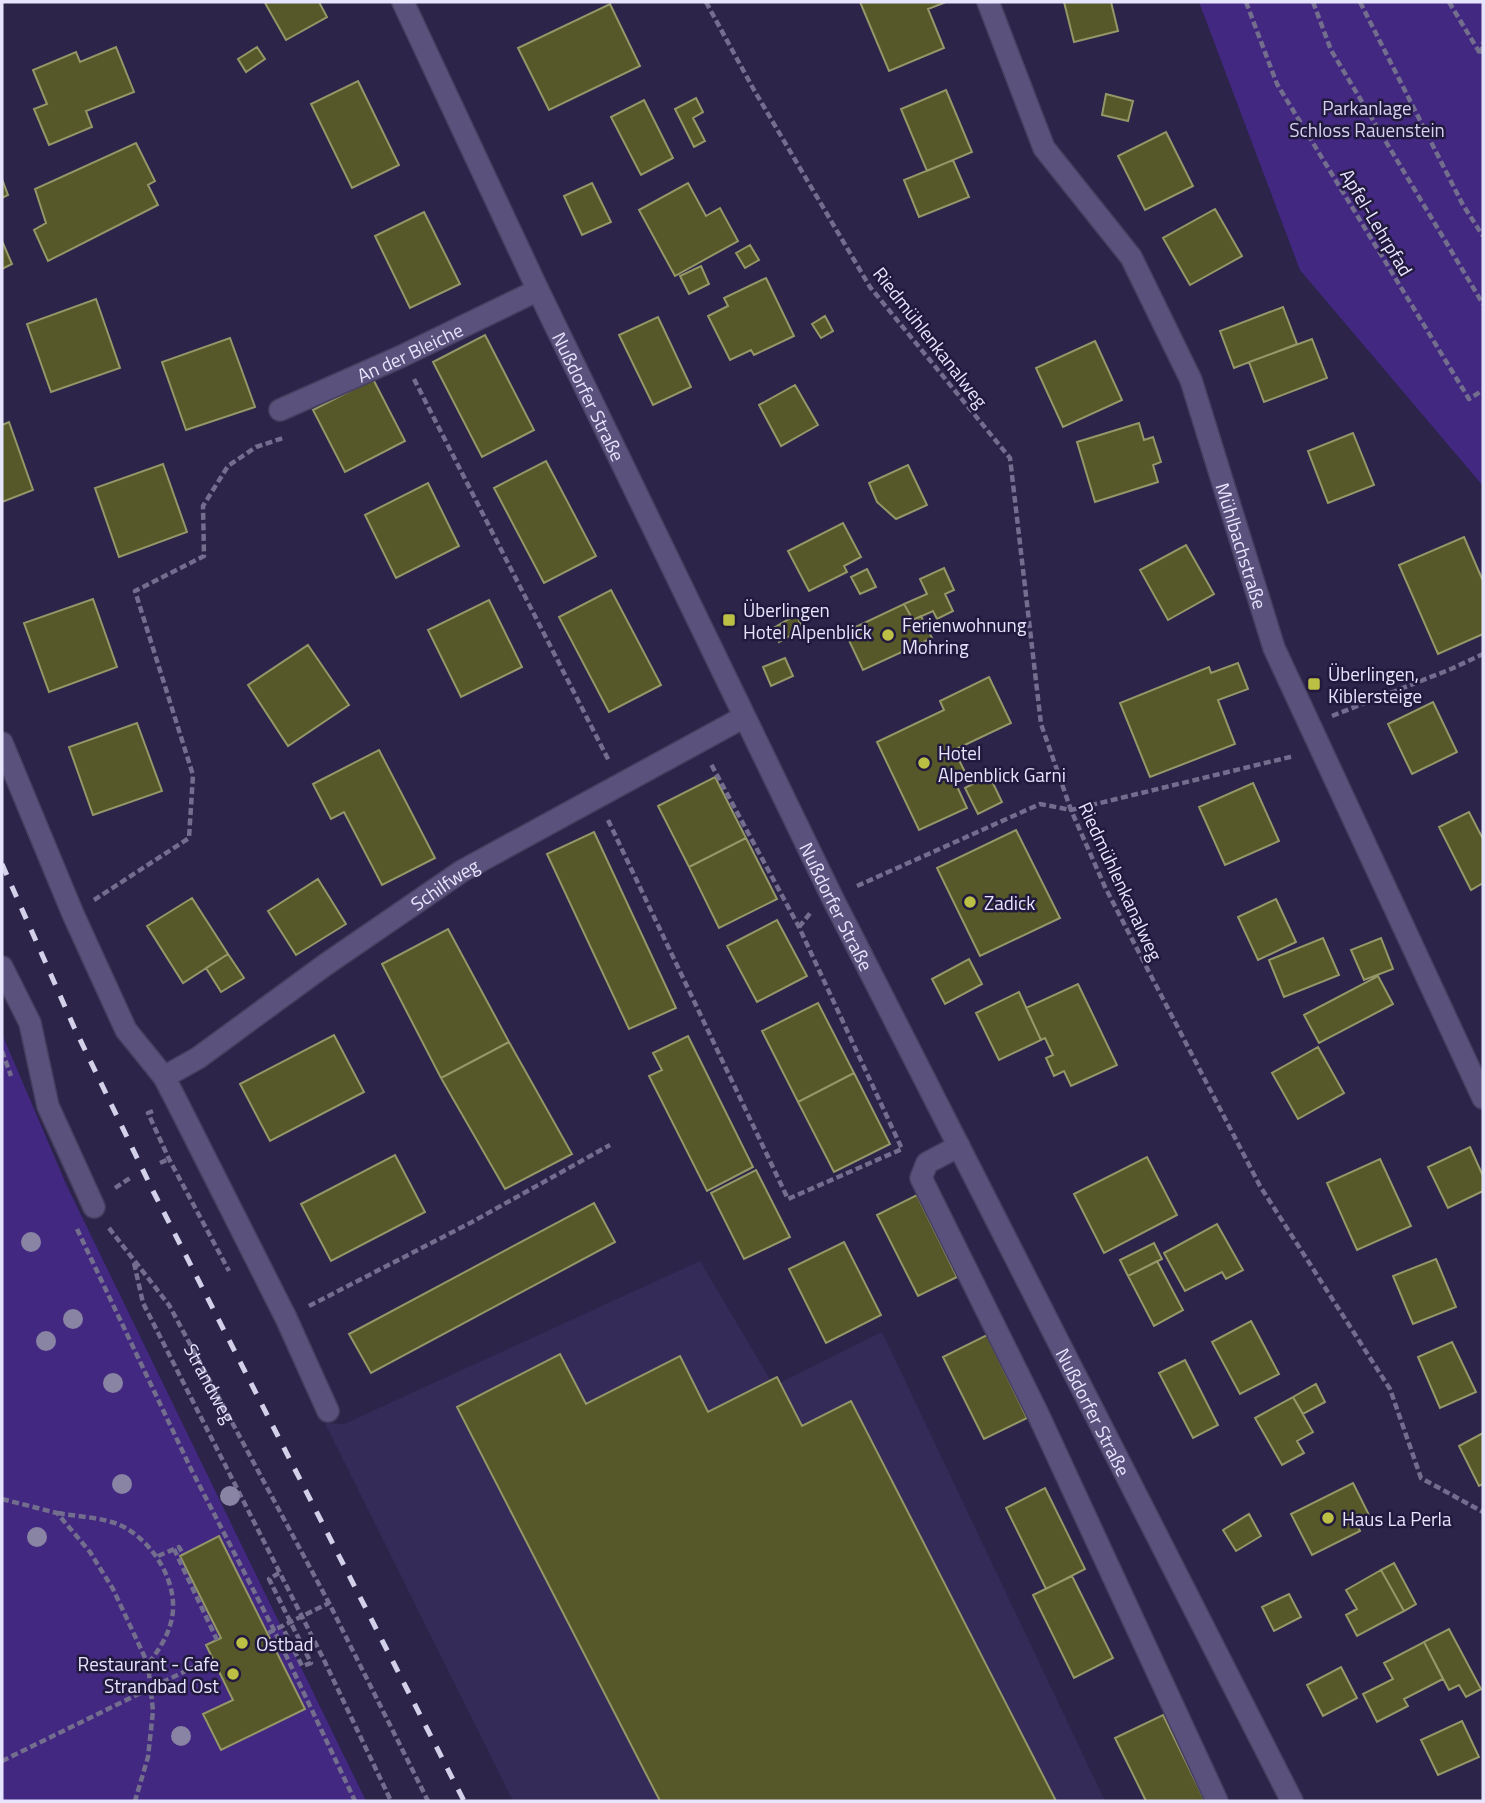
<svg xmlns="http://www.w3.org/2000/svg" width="1485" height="1803" viewBox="0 0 1485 1803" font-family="'Titillium Web',sans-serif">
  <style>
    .built { fill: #352b58 }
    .green { fill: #422880 }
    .building { fill: #56582a; stroke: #949767; stroke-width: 2 }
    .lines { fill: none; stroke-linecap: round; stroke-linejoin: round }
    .minor-casing { stroke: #473f60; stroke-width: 24 }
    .path { stroke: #736d8e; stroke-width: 4.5; stroke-dasharray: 7 3.5; stroke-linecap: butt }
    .minor { stroke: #5a527c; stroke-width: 21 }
    .rail { stroke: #d3d0ea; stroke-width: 5; stroke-dasharray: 12 12; stroke-linecap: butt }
    .tree { fill: #8983a4 }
    .poi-dot { fill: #bbc044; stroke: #221a3e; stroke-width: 2.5 }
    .labels { text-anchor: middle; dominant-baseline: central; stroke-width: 5; stroke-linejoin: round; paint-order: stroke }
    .park-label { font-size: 19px; fill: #d5d1ee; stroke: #221a3e }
    .street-label { font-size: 19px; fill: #e7e4fd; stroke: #221a3e }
    .poi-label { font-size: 19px; fill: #e7e4fd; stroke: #221a3e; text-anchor: start }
  </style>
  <rect width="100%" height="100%" fill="#2c2449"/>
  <!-- built -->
  <path class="built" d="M 700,1261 L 774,1386 L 882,1332 L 1105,1801 L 513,1801 L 325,1423 L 344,1424 Z"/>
  <!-- green -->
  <path class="green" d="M 1199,2 L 1483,2 L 1483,486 L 1300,270 Z
    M 2,1034 L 66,1184 L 366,1801 L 2,1801 Z"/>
  <!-- building -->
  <path class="building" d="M 269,2 L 319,2 L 327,17 L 286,40 L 265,3 Z
    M 860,2 L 946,2 L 928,9 L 944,48 L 889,71 Z
    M 1064,2 L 1114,2 L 1111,2 L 1118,31 L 1074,42 Z
    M 610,4 L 640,66 L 549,110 L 518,48 Z
    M 116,47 L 134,92 L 86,111 L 92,127 L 49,145 L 34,109 L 47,104 L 33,70 L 76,52 L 80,62 Z
    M 257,47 L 265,59 L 246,72 L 238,59 Z
    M 358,81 L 399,165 L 352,188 L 311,104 Z
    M 946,90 L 972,152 L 927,171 L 901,109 Z
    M 1106,94 L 1133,101 L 1128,121 L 1102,115 Z
    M 696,98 L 703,112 L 693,118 L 705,141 L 694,147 L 675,109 Z
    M 644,100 L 673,158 L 641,175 L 611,117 Z
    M 1166,132 L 1193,186 L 1145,210 L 1118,156 Z
    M 136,143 L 155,181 L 148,185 L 158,205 L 48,261 L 34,230 L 46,223 L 35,189 Z
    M 953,160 L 969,197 L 919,217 L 904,180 Z
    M 2,179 L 8,195 L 2,198 Z
    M 592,183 L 611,222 L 582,235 L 564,196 Z
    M 688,183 L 706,216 L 720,208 L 738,241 L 675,276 L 639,210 Z
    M 1215,209 L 1242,256 L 1190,285 L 1163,238 Z
    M 424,212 L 460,284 L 410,308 L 375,236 Z
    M 2,241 L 12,264 L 2,269 Z
    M 750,245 L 759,260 L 745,268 L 736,253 Z
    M 701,266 L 709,284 L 689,294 L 680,276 Z
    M 766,278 L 794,336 L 754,355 L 751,350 L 730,360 L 708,316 L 728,306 L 724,298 Z
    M 96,299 L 120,368 L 51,392 L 27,324 Z
    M 1283,307 L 1297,344 L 1234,368 L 1220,331 Z
    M 825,316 L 833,331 L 821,338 L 812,324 Z
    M 658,317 L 691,387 L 653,405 L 619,335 Z
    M 485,335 L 534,430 L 482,457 L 433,362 Z
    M 230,338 L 255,407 L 186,430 L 162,362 Z
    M 1312,339 L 1327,378 L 1264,402 L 1249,362 Z
    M 1095,341 L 1122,400 L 1063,427 L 1036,368 Z
    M 373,379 L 405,441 L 345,472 L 313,410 Z
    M 795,385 L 818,425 L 781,446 L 759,405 Z
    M 9,422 L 33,490 L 2,502 L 2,425 Z
    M 1139,423 L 1144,440 L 1153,437 L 1161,462 L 1153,465 L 1158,482 L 1095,502 L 1077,442 Z
    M 1353,433 L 1374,485 L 1328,503 L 1308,451 Z
    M 546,461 L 596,556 L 544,583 L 494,488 Z
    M 163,464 L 187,532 L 119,557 L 95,488 Z
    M 908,465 L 927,505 L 896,519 L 877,502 L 869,483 Z
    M 428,483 L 459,546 L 396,578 L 365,515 Z
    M 843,523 L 861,557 L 844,566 L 847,572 L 809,591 L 788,551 Z
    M 1464,537 L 1483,581 L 1483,634 L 1438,654 L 1399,565 Z
    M 1186,545 L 1214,594 L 1168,620 L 1140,570 Z
    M 944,568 L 954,590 L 945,594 L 953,611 L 937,619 L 933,611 L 913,620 L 904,604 L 927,594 L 920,579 Z
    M 867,569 L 876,587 L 860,594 L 851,577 Z
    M 611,590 L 661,685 L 609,712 L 559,617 Z
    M 93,599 L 117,667 L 49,692 L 24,623 Z
    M 489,600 L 522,667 L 461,697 L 428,630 Z
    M 904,604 L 913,620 L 921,616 L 932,638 L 863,670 L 845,632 Z
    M 796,615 L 803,628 L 779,642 L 772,629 Z
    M 308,645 L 349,705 L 288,746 L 248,685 Z
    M 785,658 L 793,676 L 771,686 L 763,667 Z
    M 1238,663 L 1248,689 L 1218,700 L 1235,744 L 1150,777 L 1120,703 L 1209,667 L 1211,673 Z
    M 989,677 L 1011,723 L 954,750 L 967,776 L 955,782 L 967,808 L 919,830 L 877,742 L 944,710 L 940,701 Z
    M 1433,702 L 1457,752 L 1412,774 L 1388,724 Z
    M 137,723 L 162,791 L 93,815 L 69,747 Z
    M 379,750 L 435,858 L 382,885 L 344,812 L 331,819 L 313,784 Z
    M 989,775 L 1002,802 L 978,814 L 965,788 Z
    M 715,777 L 746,838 L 689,867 L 658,806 Z
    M 1253,783 L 1279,841 L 1225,865 L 1199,807 Z
    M 1469,812 L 1483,839 L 1483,883 L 1471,890 L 1439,827 Z
    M 1016,830 L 1060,918 L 980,956 L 937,868 Z
    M 594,832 L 676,1008 L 629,1029 L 547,854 Z
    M 746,838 L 777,899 L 719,928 L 689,867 Z
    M 318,879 L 346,924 L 296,955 L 268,911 Z
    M 192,898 L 228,954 L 183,983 L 147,926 Z
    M 1276,899 L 1296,942 L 1258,960 L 1238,917 Z
    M 777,920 L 807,976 L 757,1002 L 727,946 Z
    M 448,929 L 509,1042 L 441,1078 L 382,964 Z
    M 1323,938 L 1339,975 L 1284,997 L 1269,960 Z
    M 1381,938 L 1393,969 L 1364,980 L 1351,950 Z
    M 228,954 L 244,978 L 221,992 L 206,968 Z
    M 969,959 L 982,984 L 945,1004 L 932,979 Z
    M 1378,976 L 1393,1004 L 1319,1043 L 1304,1015 Z
    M 1078,984 L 1117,1065 L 1071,1086 L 1064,1071 L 1054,1076 L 1046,1058 L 1053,1055 L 1045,1038 L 1041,1040 L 1026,1008 Z
    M 1019,992 L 1041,1040 L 999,1060 L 976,1013 Z
    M 818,1003 L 854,1073 L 798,1102 L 762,1031 Z
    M 334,1035 L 364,1092 L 270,1141 L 240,1084 Z
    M 688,1036 L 753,1167 L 707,1191 L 649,1076 L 662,1070 L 653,1053 Z
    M 509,1042 L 572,1154 L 505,1189 L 441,1078 Z
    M 1318,1047 L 1344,1093 L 1298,1119 L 1272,1073 Z
    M 854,1073 L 890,1144 L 834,1172 L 798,1102 Z
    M 1470,1147 L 1483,1176 L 1483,1191 L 1448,1208 L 1428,1167 Z
    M 395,1155 L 425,1212 L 331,1261 L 301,1204 Z
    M 1147,1157 L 1177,1215 L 1104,1253 L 1074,1194 Z
    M 1380,1159 L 1411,1226 L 1357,1250 L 1327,1183 Z
    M 756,1170 L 790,1237 L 744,1259 L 711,1193 Z
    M 917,1195 L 957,1277 L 918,1296 L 877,1215 Z
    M 594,1203 L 615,1242 L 371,1373 L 349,1334 Z
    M 1217,1224 L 1243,1270 L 1226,1279 L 1222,1272 L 1185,1291 L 1164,1253 Z
    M 844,1242 L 881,1315 L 826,1343 L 789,1269 Z
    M 1154,1243 L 1162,1259 L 1128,1276 L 1120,1260 Z
    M 1436,1259 L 1456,1307 L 1413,1324 L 1393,1276 Z
    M 1157,1261 L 1183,1310 L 1154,1326 L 1128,1276 Z
    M 1251,1321 L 1279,1374 L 1240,1394 L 1212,1342 Z
    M 987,1335 L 1027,1418 L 984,1439 L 943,1357 Z
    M 1452,1342 L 1476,1392 L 1440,1408 L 1418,1357 Z
    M 560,1354 L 586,1404 L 680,1356 L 708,1412 L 777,1377 L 802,1426 L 851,1401 L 1056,1801 L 660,1801 L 457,1407 Z
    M 1185,1360 L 1218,1425 L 1193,1438 L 1159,1373 Z
    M 1316,1384 L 1325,1402 L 1303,1414 L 1293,1397 Z
    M 1293,1397 L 1313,1432 L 1297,1441 L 1304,1453 L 1282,1465 L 1255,1418 Z
    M 1483,1433 L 1483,1484 L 1479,1486 L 1459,1446 Z
    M 1353,1483 L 1369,1515 L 1356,1522 L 1360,1531 L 1312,1555 L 1291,1514 Z
    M 1045,1488 L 1085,1569 L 1046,1589 L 1006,1508 Z
    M 1249,1514 L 1261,1536 L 1236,1551 L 1223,1530 Z
    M 219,1536 L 305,1709 L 221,1750 L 203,1714 L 233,1700 L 206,1645 L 221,1638 L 180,1556 Z
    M 1394,1563 L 1416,1604 L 1404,1611 L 1381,1570 Z
    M 1381,1570 L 1404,1611 L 1357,1636 L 1346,1615 L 1357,1609 L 1346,1590 Z
    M 1072,1576 L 1113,1658 L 1074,1678 L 1033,1595 Z
    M 1289,1594 L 1301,1617 L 1274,1631 L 1262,1607 Z
    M 1449,1629 L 1481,1689 L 1466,1697 L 1459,1685 L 1449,1690 L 1424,1642 Z
    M 1424,1642 L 1443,1679 L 1404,1699 L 1408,1706 L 1377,1722 L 1363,1694 L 1393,1679 L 1384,1663 Z
    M 1341,1667 L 1357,1698 L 1323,1716 L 1307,1685 Z
    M 1163,1715 L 1205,1801 L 1146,1801 L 1115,1738 Z
    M 1462,1721 L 1479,1757 L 1438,1775 L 1421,1740 Z"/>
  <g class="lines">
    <!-- minor casing -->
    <g class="minor-casing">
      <g id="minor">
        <path id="s2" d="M 403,2 L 538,290 L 833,899 L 1292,1801"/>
        <path id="s3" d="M 988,2 L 1044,148 L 1131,257 L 1191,380 L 1274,648 L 1483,1098"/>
        <path id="s4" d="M 280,410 L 402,356 L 538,290"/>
        <path d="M 2,743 L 73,914 L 126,1030 L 164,1077 L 176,1100 L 286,1318 L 328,1411"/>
        <path d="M 2,967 L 30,1023 L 48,1106 L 94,1207"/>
        <path id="s5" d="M 164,1077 L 198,1058 L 325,965 L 462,871 L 744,717"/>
        <path d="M 959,1146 L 927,1163 L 921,1178 L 1037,1412 L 1217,1801"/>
      </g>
    </g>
    <!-- path -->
    <g class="path">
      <path d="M 706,2 L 754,90 L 870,287 L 1010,458 L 1041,724 L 1071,810 L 1105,887 L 1260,1186 L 1390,1389 L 1421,1478 L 1483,1512"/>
      <path d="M 1246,2 L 1277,84 L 1469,399 L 1483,390"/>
      <path d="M 1313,2 L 1331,50 L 1483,304"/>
      <path d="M 1360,2 L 1463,205 L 1483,236"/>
      <path d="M 1449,2 L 1481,55 L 1483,42"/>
      <path d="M 414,379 L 609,761"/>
      <path d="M 1332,716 L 1451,669 L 1483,654"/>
      <path d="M 608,820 L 788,1199 L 902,1149 L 799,927 L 711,764"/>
      <path d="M 857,886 L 1040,804 L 1071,810 L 1294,756"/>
      <path d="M 94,900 L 189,838 L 193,775 L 135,591 L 204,556 L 203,506 L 228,466 L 256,447 L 283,438"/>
      <path d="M 799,927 L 811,912"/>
      <path d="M 2,1051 L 11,1076"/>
      <path d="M 153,1111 L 148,1113 L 169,1159 L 229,1271"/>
      <path d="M 160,1163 L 169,1159"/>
      <path d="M 115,1188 L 130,1178"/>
      <path id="s1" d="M 109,1228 L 169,1305 L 329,1603 L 428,1801"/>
      <path d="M 77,1229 L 192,1471 L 274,1630 L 355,1801"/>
      <path d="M 134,1263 L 143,1303 L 323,1658 L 391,1801"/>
      <path d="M 309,1306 L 472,1222 L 610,1145"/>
      <path d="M 2,1499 L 57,1513 L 90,1552 L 113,1589 L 148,1664 L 153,1711 L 148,1757 L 135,1801"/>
      <path d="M 58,1513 C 79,1517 103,1517 122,1526 C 154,1542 181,1586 171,1622 C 167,1638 158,1651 148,1664"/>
      <path d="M 174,1549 L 217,1640"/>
      <path d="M 158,1556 L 179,1547 L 183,1554"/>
      <path d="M 279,1573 L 269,1579 L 311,1663 L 302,1666 L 282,1626"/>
      <path d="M 268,1633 L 329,1603"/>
      <path d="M 2,1761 L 212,1658"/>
    </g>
    <!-- minor -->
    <use href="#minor" class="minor"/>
    <!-- rail -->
    <path class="rail" d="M 2,864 L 74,1027 L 153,1191 L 464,1801"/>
  </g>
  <!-- trees -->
  <g class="tree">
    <circle cx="31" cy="1242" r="10"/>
    <circle cx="73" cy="1319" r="10"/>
    <circle cx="46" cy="1341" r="10"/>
    <circle cx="113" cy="1383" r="10"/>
    <circle cx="122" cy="1484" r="10"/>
    <circle cx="230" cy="1496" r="10"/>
    <circle cx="37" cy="1537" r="10"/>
    <circle cx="181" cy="1736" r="10"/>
  </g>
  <!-- markers -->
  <g class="poi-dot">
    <rect x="722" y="613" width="14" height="14" rx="3.5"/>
    <circle cx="888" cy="635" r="7"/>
    <rect x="1307" y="677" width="14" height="14" rx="3.5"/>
    <circle cx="924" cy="763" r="7"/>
    <circle cx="970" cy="902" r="7"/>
    <circle cx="1328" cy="1518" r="7"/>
    <circle cx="242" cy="1643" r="7"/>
    <circle cx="233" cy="1674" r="7"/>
  </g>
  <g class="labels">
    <!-- park labels -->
    <g class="park-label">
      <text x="1367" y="107">Parkanlage<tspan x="1367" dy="22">Schloss Rauenstein</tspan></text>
    </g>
    <!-- street labels -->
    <g class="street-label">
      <text transform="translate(1377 222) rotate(59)">Apfel-Lehrpfad</text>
      <text transform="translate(931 337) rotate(52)">Riedmühlenkanalweg</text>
      <text stroke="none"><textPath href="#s4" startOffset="142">An der Bleiche</textPath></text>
      <text stroke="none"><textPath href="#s2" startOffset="436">Nußdorfer Straße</textPath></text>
      <text stroke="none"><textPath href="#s3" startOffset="606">Mühlbachstraße</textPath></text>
      <text transform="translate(1121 881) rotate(65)">Riedmühlenkanalweg</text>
      <text stroke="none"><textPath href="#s5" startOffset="341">Schilfweg</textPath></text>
      <text stroke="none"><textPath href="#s2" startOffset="1003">Nußdorfer Straße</textPath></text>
      <text stroke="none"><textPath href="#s1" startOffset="186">Strandweg</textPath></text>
      <text stroke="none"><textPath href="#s2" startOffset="1570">Nußdorfer Straße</textPath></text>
    </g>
    <!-- poi labels -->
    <g class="poi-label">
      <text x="743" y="609">Überlingen<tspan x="743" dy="22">Hotel Alpenblick</tspan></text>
      <text x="902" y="624">Ferienwohnung<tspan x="902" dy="22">Mohring</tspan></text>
      <text x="1328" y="673">Überlingen,<tspan x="1328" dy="22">Kiblersteige</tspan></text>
      <text x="938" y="752">Hotel<tspan x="938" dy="22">Alpenblick Garni</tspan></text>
      <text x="984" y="902">Zadick</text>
      <text x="1342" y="1518">Haus La Perla</text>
      <text x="256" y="1643">Ostbad</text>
      <text x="219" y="1663" text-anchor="end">Restaurant - Cafe<tspan x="219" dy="22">Strandbad Ost</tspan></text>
    </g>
  </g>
  <!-- border -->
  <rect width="1485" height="1803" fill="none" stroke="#e7e4fd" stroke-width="7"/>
</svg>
